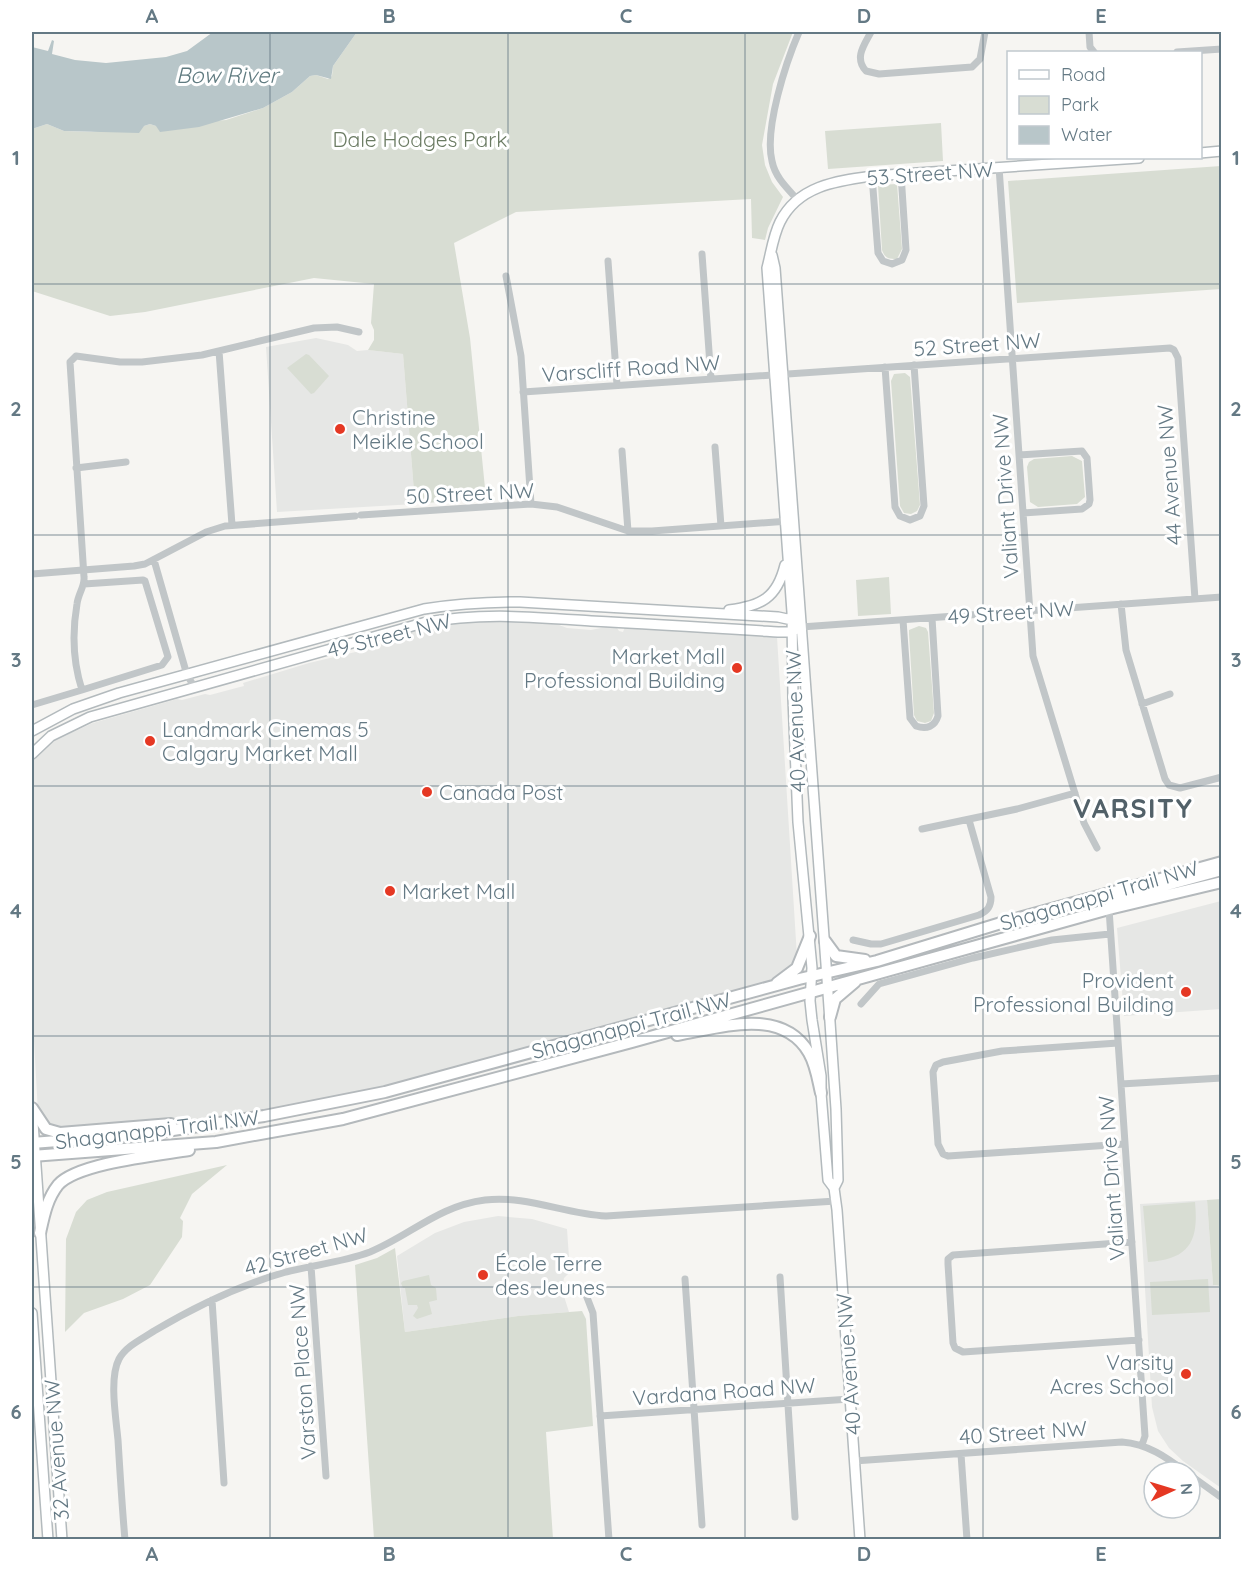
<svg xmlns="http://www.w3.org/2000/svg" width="1253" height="1571" viewBox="0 0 1253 1571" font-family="Quicksand,sans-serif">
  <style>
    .built { fill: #e6e7e5 }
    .green { fill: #d8ddd3 }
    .water { fill: #b8c6c9 }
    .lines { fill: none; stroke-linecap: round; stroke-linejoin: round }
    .secondary-casing { stroke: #b3babd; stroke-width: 12 }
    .primary-casing { stroke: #b4b9bc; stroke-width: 14 }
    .street { stroke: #c1c6c8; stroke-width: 7 }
    .secondary { stroke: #fff; stroke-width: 9 }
    .primary { stroke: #fff; stroke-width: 10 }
    .grid { fill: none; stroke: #647984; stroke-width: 1.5; stroke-opacity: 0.55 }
    .poi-dot { fill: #e53823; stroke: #fff; stroke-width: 2 }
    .labels { text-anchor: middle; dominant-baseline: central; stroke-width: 6; stroke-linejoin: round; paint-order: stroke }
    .park-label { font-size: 21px; fill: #6b7b63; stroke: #fff }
    .street-label { font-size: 21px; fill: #647984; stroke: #fff }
    .poi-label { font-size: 21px; fill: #647984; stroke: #fff; text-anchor: start }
    .water-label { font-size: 22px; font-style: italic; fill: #607b80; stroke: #fff }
    .district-label { font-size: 27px; font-weight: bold; letter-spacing: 1.5px; fill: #526169; stroke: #fff }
    .neatline { fill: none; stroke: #647984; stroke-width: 2 }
    .grid-label { font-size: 20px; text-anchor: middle; font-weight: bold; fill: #647984 }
  </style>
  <rect width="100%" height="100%" fill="#f6f5f2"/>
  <!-- built -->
  <path class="built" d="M 316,338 L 348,345 L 357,351 L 368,350 L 403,354 L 415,504 L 277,512 L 266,347 Z
    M 474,621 L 554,623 L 567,628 L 591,630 L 606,627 L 617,628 L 619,631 L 623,632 L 625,627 L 777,637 L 797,957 L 777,980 L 358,1093 L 261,1114 L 162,1122 L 53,1128 L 49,1127 L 38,1113 L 32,1005 L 32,762 L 38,753 L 50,742 L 93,723 L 177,699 L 182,700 L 205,694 L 210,695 L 240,687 L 244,686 L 243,683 L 309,663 L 381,646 L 381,644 L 416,630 Z
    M 1221,901 L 1221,1009 L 1124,1016 L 1117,928 Z
    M 1207,1200 L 1213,1285 L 1222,1287 L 1221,1488 L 1183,1461 L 1169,1448 L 1158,1431 L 1152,1407 L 1140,1204 Z
    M 498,1216 L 532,1219 L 567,1229 L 570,1272 L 564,1278 L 562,1290 L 569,1312 L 518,1316 L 405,1332 L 397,1256 L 435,1233 L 464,1222 Z"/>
  <!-- green -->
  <path class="green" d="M 357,32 L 793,32 L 773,84 L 762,145 L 765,165 L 772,182 L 783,197 L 768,228 L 765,240 L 752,238 L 751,199 L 516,212 L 454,243 L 470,338 L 486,498 L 415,504 L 403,354 L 368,350 L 374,340 L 374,330 L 371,323 L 374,284 L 314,278 L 145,312 L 110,316 L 32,291 L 32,129 L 47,124 L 64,131 L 91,132 L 144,126 L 150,124 L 156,126 L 226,120 L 263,108 L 292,92 L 310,76 L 316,75 L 328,79 L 332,76 L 333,66 Z
    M 941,123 L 943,161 L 828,169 L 825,131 Z
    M 1221,166 L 1221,289 L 1017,303 L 1008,181 Z
    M 897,184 L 902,249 L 897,259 C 888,259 885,258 882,250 L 878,185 Z
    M 306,354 L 309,355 L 329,376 L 314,393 L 311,394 L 287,368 Z
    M 905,373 L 910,377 L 920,505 L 917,511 L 911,514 L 904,513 L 900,506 L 891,381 L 894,374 Z
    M 1072,456 L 1082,461 L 1085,497 L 1077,504 L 1038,507 L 1030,502 L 1027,467 L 1029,462 L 1034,459 Z
    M 889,577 L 891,614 L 858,616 L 856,580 Z
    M 919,626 L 926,628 L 928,632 L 934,713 L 931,721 L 925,723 L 917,721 L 914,715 L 909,634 L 909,630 Z
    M 227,1165 L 192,1194 L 180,1218 L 183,1221 L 182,1237 L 150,1285 L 123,1299 L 84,1313 L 65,1332 L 66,1239 L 76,1212 L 87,1200 L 107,1192 Z
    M 1221,1199 L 1222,1199 L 1221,1286 L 1213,1285 L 1207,1200 Z
    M 1195,1202 C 1199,1242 1189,1259 1148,1262 L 1143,1206 Z
    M 395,1248 L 405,1332 L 518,1316 L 582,1311 L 586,1319 L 593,1426 L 546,1432 L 553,1539 L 374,1539 L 355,1265 L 377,1258 Z
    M 429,1275 L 431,1285 L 436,1288 L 437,1300 L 429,1302 L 432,1314 L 417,1319 L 413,1316 L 418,1308 L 417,1305 L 408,1305 L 405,1288 L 403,1288 L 401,1283 L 403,1281 Z
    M 1208,1279 L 1210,1312 L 1152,1315 L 1150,1282 Z"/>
  <!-- water -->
  <path class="water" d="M 213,32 L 357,32 L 333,66 L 331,79 L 316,75 L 310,76 L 292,92 L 263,108 L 199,127 L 160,132 L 156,126 L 150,124 L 144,126 L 139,133 L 64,131 L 47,124 L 32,129 L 32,47 L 48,51 L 52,40 L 54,41 L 52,54 L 75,60 L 106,63 L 166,57 L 187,51 Z"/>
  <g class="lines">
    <!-- secondary casing -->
    <g class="secondary-casing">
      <path id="secondary" d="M 1200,153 L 1222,151
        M 772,255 L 775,268 L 826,964 L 836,1109 L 838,1180 L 834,1188
        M 729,610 C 761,606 777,598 785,565
        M 32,731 L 73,709 L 119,693 L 424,609 C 456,604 487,602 520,602 L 778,617 L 792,620 L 797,624
        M 32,754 L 51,736 L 90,717 L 423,623 C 481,612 533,617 591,621 C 653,624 715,628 778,632 L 792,632 L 796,629
        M 32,1108 L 62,1540
        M 32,1313 L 48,1540
        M 860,1540 L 837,1210 L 834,1188 L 828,1180 L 821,1093 L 821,1076 L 812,1020 L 810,1001 L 812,968 L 798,822 L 793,698 L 792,612 L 767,268 C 771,253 773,236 780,222 C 798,186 836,181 872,176 L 1139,158"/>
    </g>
    <!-- primary casing -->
    <g class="primary-casing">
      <path id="primary" d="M 1109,909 L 1114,901 L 1123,897 L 1222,870
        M 825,941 L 836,956 L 865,960
        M 777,983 L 797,968 L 810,936
        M 830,1017 L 835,999 L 855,982
        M 677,1035 C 719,1028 782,1006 809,1053 C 816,1065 818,1080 821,1093
        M 32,1108 L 46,1129 L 60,1133 L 171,1124
        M 32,1143 L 147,1134 L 264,1116 L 385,1092 L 799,979 L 877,961 L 1001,923 L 1222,862
        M 32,1156 L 216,1142 L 343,1119 L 632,1042 L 1109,909 L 1222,882
        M 40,1233 C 44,1215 47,1199 58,1185 C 77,1163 159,1155 189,1150"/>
    </g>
    <!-- street -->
    <path class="street" d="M 871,32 C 864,45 854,58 866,71 L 879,74 L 972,67 L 980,59 L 985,32
      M 1089,32 L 1090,47 L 1094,52
      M 1177,52 L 1222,49
      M 999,167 L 1033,656 L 1084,823 L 1097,848
      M 872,176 L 878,253 L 883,261 L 892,264 L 902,260 L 906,250 L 901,174
      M 797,199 C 787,188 775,177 772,161 C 764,129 786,62 799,32
      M 702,254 L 711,379
      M 608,261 L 617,385
      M 506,276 L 521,356 L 531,504
      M 219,351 L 232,525
      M 885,367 L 895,507 L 900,516 L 910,520 L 920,516 L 924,506 L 914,365
      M 523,392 L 1170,348 L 1174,350 L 1178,358 L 1195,599
      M 715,447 L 721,526
      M 622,451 L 628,531
      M 1019,455 L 1082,451 L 1087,458 L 1090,500 L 1089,504 L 1082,509 L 1023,513
      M 76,468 L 126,462
      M 361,515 L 531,504 L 557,507 L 628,531 L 652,531 L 789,521
      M 154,560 L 187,675 L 195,688
      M 32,574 L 134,566 L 145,564 L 206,532 L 225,526 L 355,516
      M 1121,604 L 1126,650 L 1165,779 L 1169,785 L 1180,788 L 1222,777
      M 903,620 L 910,718 L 916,726 C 927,730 935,726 938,716 L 932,618
      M 801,627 L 1222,597
      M 82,690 L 162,665 L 168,657 L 145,581 L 143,580 L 84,584
      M 1142,704 L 1170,694
      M 32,705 L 82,690 C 73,662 72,633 77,604 C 78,594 85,586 84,577 L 70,362 L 76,356 L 120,362 L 142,362 L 202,355 L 314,328 L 337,327 L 359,332
      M 922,829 L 1017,809 L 1075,793
      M 1109,909 L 1145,1436 L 1142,1445
      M 853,940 L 871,944 L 881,944 L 979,915 C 988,911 991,906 991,897 L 969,820
      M 861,1004 L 879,984 L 973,958 L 1052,940 L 1110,934
      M 1118,1043 L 1002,1051 L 943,1062 L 936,1065 L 933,1072 L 938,1144 L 943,1154 L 948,1156 L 1125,1144
      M 1121,1084 L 1222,1078
      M 1132,1242 L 953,1255 L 948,1259 L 948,1264 L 953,1343 L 955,1348 L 963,1352 L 1139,1340
      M 311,1266 L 326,1476
      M 780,1277 L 795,1517
      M 685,1279 L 702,1525
      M 583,1287 L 593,1313 L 609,1540
      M 212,1300 L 224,1483
      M 600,1416 L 850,1399
      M 961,1454 L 967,1540
      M 854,1461 L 1122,1442 C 1148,1444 1166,1457 1186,1472
      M 1190,1475 L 1222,1498
      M 125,1540 C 122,1506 120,1473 118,1440 C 116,1418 109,1378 119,1359 C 126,1346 142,1339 154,1331 C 196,1306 240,1285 286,1272 C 314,1265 343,1262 370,1252 C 411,1235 438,1206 485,1200 C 526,1195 565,1214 606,1216 L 836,1201
      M 1220,1540 L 1222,1538"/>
    <!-- secondary -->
    <use href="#secondary" class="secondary"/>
    <!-- primary -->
    <use href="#primary" class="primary"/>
  </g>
  <!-- grid -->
  <path class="grid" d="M 270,32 L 270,1540M 508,32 L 508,1540M 745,32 L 745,1540M 983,32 L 983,1540M 32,284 L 1222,284M 32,535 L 1222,535M 32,786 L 1222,786M 32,1036 L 1222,1036M 32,1287 L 1222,1287"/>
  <!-- markers -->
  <g class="poi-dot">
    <circle cx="340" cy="429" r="6"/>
    <circle cx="737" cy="668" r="6"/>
    <circle cx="150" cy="741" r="6"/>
    <circle cx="427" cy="792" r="6"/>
    <circle cx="390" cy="891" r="6"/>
    <circle cx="1186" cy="992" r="6"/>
    <circle cx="483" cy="1275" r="6"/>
    <circle cx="1186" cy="1374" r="6"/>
  </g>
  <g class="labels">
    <!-- park labels -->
    <g class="park-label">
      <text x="420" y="139">Dale Hodges Park</text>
    </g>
    <!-- street labels -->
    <g class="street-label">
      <text transform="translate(930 173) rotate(-4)">53 Street NW</text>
      <text transform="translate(977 344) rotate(-4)">52 Street NW</text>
      <text transform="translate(631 368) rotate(-4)">Varscliff Road NW</text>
      <text transform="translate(1169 475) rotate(-94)">44 Avenue NW</text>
      <text transform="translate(470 493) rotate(-3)">50 Street NW</text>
      <text transform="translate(1005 496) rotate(-94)">Valiant Drive NW</text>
      <text transform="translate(1011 612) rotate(-4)">49 Street NW</text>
      <text transform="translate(389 635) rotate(-14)">49 Street NW</text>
      <text transform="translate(795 721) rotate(-92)">40 Avenue NW</text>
      <text transform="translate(1099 895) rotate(-16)">Shaganappi Trail NW</text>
      <text transform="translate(631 1025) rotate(-15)">Shaganappi Trail NW</text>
      <text transform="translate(157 1129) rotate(-7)">Shaganappi Trail NW</text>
      <text transform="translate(1111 1178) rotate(-94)">Valiant Drive NW</text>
      <text transform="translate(306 1251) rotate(-16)">42 Street NW</text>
      <text transform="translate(848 1364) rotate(-94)">40 Avenue NW</text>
      <text transform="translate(302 1372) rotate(-94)">Varston Place NW</text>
      <text transform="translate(724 1391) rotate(-4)">Vardana Road NW</text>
      <text transform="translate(1023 1432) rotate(-4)">40 Street NW</text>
      <text transform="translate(56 1450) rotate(-94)">32 Avenue NW</text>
    </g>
    <!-- poi labels -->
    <g class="poi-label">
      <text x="352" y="417">Christine<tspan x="352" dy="24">Meikle School</tspan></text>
      <text x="725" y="656" text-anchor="end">Market Mall<tspan x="725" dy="24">Professional Building</tspan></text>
      <text x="162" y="729">Landmark Cinemas 5<tspan x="162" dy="24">Calgary Market Mall</tspan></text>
      <text x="439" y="792">Canada Post</text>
      <text x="402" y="891">Market Mall</text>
      <text x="1174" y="980" text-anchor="end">Provident<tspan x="1174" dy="24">Professional Building</tspan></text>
      <text x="495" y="1263">École Terre<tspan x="495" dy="24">des Jeunes</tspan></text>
      <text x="1174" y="1362" text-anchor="end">Varsity<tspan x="1174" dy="24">Acres School</tspan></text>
    </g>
    <!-- water labels -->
    <g class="water-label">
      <text x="227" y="75">Bow River</text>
    </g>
    <!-- district labels -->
    <g class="district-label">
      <text x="1133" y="808">VARSITY</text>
    </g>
  </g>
  <!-- border -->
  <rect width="1253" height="1571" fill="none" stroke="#ffffff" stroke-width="66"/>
  <!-- legend -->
  <rect x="1007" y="51" width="195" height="108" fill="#ffffff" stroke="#c1c9ce" stroke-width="1.5"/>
  <rect x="1019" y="70" width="30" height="9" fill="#ffffff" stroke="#c1c9ce" stroke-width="1.5"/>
  <text x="1061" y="81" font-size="18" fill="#647984">Road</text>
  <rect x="1019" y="96" width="30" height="18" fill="#d8ddd3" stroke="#c1c9ce" stroke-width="1.5"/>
  <text x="1061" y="111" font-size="18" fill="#647984">Park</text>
  <rect x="1019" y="126" width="30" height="18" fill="#b8c6c9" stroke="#c1c9ce" stroke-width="1.5"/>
  <text x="1061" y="141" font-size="18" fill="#647984">Water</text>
  <!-- north arrow -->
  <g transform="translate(1172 1490) rotate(86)"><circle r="28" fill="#ffffff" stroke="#c1c9ce" stroke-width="1.5"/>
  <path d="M0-4.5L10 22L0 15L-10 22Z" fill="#e53823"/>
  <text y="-9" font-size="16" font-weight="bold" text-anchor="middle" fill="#647984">N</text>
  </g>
  <rect x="33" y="33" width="1187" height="1505" class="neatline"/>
  <g class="grid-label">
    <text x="152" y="23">A</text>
    <text x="389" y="23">B</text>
    <text x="626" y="23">C</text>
    <text x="864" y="23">D</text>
    <text x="1101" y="23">E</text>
    <text x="16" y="165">1</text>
    <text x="1236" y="165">1</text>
    <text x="16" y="416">2</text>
    <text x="1236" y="416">2</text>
    <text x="16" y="667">3</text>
    <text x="1236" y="667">3</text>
    <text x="16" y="918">4</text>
    <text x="1236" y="918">4</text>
    <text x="16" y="1169">5</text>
    <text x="1236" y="1169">5</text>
    <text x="16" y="1419">6</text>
    <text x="1236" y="1419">6</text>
    <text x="152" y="1561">A</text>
    <text x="389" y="1561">B</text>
    <text x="626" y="1561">C</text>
    <text x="864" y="1561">D</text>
    <text x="1101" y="1561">E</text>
  </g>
</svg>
